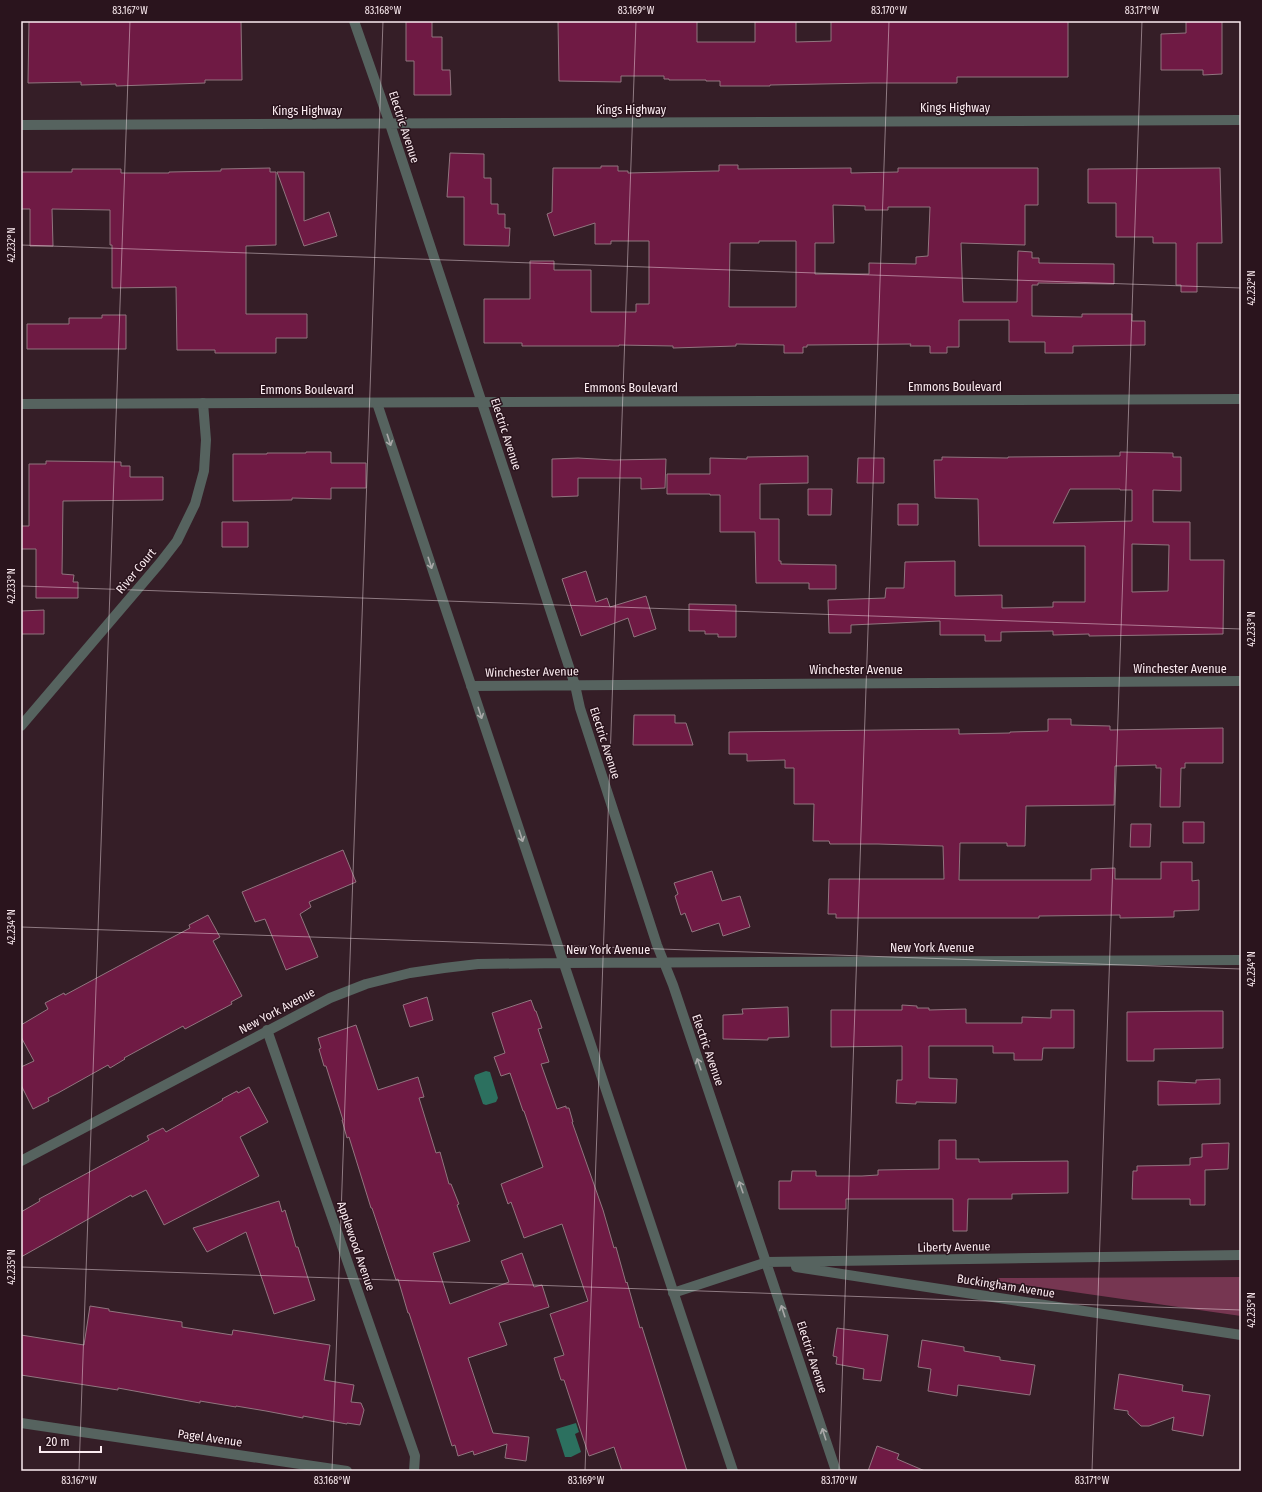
<svg xmlns="http://www.w3.org/2000/svg" width="1262" height="1492" viewBox="0 0 1262 1492" font-family="'Fira Sans Condensed',sans-serif">
  <style>
    .green { fill: #763651 }
    .water { fill: #2c705f }
    .building { fill: #6f1a44; stroke: #91757f; fill-rule: evenodd }
    .lines { fill: none; stroke-linecap: round; stroke-linejoin: round }
    .minor { stroke: #56635f; stroke-width: 10 }
    .tertiary { stroke: #56635f; stroke-width: 10 }
    .oneway { stroke: #a9a8a8 }
    .ticks { fill: none; stroke: #fcecf1; stroke-width: 1; stroke-opacity: 0.45 }
    .labels { text-anchor: middle; dominant-baseline: central; stroke-width: 3; stroke-linejoin: round; paint-order: stroke }
    .street-label { font-size: 12px; fill: #fcecf1; stroke: #2a141d }
    .neatline { fill: none; stroke: #fcecf1; stroke-width: 1.5 }
    .ticks-label { font-size: 10px; text-anchor: middle; fill: #fcecf1 }
  </style>
  <rect width="100%" height="100%" fill="#351e27"/>
  <!-- green -->
  <path class="green" d="M 1241,1277 L 1241,1316 L 997,1281 L 997,1278 Z"/>
  <!-- water -->
  <path class="water" d="M 486,1071 L 490,1072 L 498,1098 L 496,1102 L 486,1105 L 483,1104 L 474,1078 L 475,1075 Z
    M 576,1423 L 579,1432 L 575,1434 L 581,1452 L 571,1457 L 565,1457 L 556,1429 Z"/>
  <!-- building -->
  <path class="building" d="M 29,21 L 241,21 L 242,80 L 205,80 L 205,83 L 116,86 L 116,84 L 81,85 L 81,82 L 28,83 Z
    M 406,21 L 432,21 L 432,37 L 442,37 L 442,70 L 450,70 L 451,95 L 414,95 L 414,61 L 406,61 Z
    M 558,21 L 697,21 L 697,42 L 755,42 L 755,21 L 796,21 L 796,42 L 831,41 L 831,21 L 1068,21 L 1068,77 L 957,77 L 957,83 L 872,83 L 770,85 L 770,86 L 720,86 L 720,81 L 706,81 L 706,80 L 669,80 L 669,79 L 664,79 L 664,76 L 621,76 L 621,82 L 559,81 Z
    M 1186,21 L 1222,21 L 1222,74 L 1203,75 L 1203,70 L 1161,70 L 1161,34 L 1186,33 Z
    M 450,153 L 484,154 L 484,178 L 491,178 L 491,204 L 498,204 L 498,214 L 505,214 L 505,228 L 510,228 L 509,246 L 464,245 L 464,197 L 447,197 Z
    M 719,165 L 738,165 L 738,169 L 851,168 L 851,173 L 898,172 L 898,168 L 1038,168 L 1038,205 L 1025,205 L 1025,245 L 961,243 L 963,302 L 1017,302 L 1018,251 L 1032,252 L 1032,258 L 1039,258 L 1039,263 L 1114,264 L 1114,284 L 1038,283 L 1038,285 L 1032,285 L 1032,316 L 1082,317 L 1082,314 L 1132,314 L 1132,321 L 1145,321 L 1145,345 L 1073,346 L 1073,353 L 1045,353 L 1045,342 L 1009,342 L 1009,320 L 959,320 L 959,347 L 947,347 L 947,353 L 930,353 L 930,346 L 910,346 L 911,344 L 807,345 L 807,347 L 803,347 L 803,353 L 784,353 L 784,345 L 736,344 L 736,346 L 673,348 L 673,346 L 619,345 L 619,346 L 522,346 L 522,343 L 484,343 L 484,299 L 530,299 L 530,261 L 554,261 L 554,270 L 591,270 L 591,312 L 636,312 L 636,304 L 649,304 L 649,241 L 611,241 L 611,244 L 595,244 L 595,223 L 554,236 L 547,214 L 552,212 L 553,168 L 601,168 L 601,166 L 618,166 L 618,171 L 628,171 L 628,173 L 714,171 L 719,171 ZM 833,205 L 865,206 L 865,210 L 888,210 L 888,207 L 930,207 L 928,256 L 916,257 L 916,264 L 869,263 L 869,274 L 815,274 L 815,243 L 834,243 ZM 759,241 L 796,241 L 796,307 L 729,307 L 730,243 L 759,243 Z
    M 270,168 L 270,172 L 276,172 L 276,245 L 246,246 L 246,314 L 307,314 L 307,338 L 276,338 L 276,353 L 215,353 L 215,350 L 177,350 L 176,287 L 112,288 L 112,245 L 110,245 L 110,210 L 52,209 L 53,246 L 30,246 L 30,209 L 21,209 L 21,172 L 72,172 L 72,169 L 121,169 L 121,173 L 169,173 L 169,172 L 221,171 L 221,169 Z
    M 1220,168 L 1222,243 L 1197,243 L 1197,292 L 1181,292 L 1181,285 L 1176,285 L 1176,243 L 1153,243 L 1153,237 L 1116,237 L 1116,203 L 1088,203 L 1088,169 Z
    M 277,172 L 304,172 L 304,221 L 329,212 L 337,236 L 304,246 Z
    M 102,315 L 126,315 L 126,349 L 27,349 L 27,324 L 69,324 L 69,318 L 102,318 Z
    M 306,452 L 331,452 L 331,463 L 366,463 L 366,488 L 331,488 L 331,499 L 292,498 L 292,500 L 233,501 L 233,454 L 267,454 L 267,453 L 306,453 Z
    M 1120,452 L 1173,453 L 1173,457 L 1181,457 L 1181,491 L 1153,490 L 1153,522 L 1190,522 L 1190,560 L 1224,560 L 1223,634 L 1089,636 L 1089,634 L 1053,635 L 1053,631 L 1001,632 L 1001,641 L 985,641 L 985,635 L 940,635 L 940,621 L 851,625 L 851,633 L 829,633 L 828,600 L 885,598 L 886,588 L 904,588 L 905,562 L 955,561 L 955,596 L 1002,595 L 1002,608 L 1053,607 L 1053,602 L 1085,602 L 1085,546 L 979,546 L 978,499 L 935,498 L 934,460 L 942,460 L 942,457 L 1008,458 L 1008,457 L 1120,456 ZM 1070,489 L 1120,489 L 1120,490 L 1132,490 L 1132,521 L 1053,523 ZM 1132,544 L 1169,545 L 1168,591 L 1132,592 Z
    M 808,456 L 808,483 L 760,484 L 760,519 L 779,519 L 779,561 L 781,561 L 781,564 L 836,565 L 836,589 L 809,589 L 809,583 L 756,583 L 755,532 L 720,532 L 720,495 L 710,495 L 710,494 L 667,494 L 667,474 L 710,474 L 710,458 L 747,459 L 747,457 Z
    M 578,458 L 614,460 L 666,459 L 665,488 L 641,489 L 641,478 L 578,478 L 578,496 L 552,497 L 552,459 Z
    M 858,458 L 884,458 L 884,483 L 857,483 Z
    M 46,461 L 121,462 L 121,466 L 130,466 L 130,477 L 163,477 L 163,500 L 63,501 L 62,574 L 74,575 L 73,582 L 78,582 L 78,598 L 36,598 L 36,549 L 21,549 L 21,526 L 29,526 L 29,464 L 46,464 Z
    M 808,489 L 832,489 L 831,515 L 808,515 Z
    M 898,504 L 918,504 L 918,525 L 898,525 Z
    M 222,522 L 248,522 L 248,547 L 222,547 Z
    M 586,571 L 596,602 L 607,598 L 610,607 L 646,596 L 656,629 L 634,637 L 628,618 L 581,636 L 562,579 Z
    M 689,604 L 736,605 L 736,637 L 718,637 L 718,634 L 705,634 L 705,631 L 689,631 Z
    M 44,610 L 44,634 L 21,634 L 21,611 Z
    M 634,715 L 675,715 L 675,723 L 686,723 L 693,745 L 633,745 Z
    M 1048,719 L 1071,719 L 1071,725 L 1110,726 L 1110,730 L 1223,728 L 1223,763 L 1185,763 L 1185,768 L 1181,768 L 1180,807 L 1160,807 L 1161,768 L 1156,768 L 1156,765 L 1115,766 L 1114,805 L 1026,806 L 1025,846 L 1007,846 L 1007,843 L 960,843 L 959,880 L 1091,880 L 1091,869 L 1115,868 L 1115,879 L 1161,879 L 1161,862 L 1192,862 L 1192,881 L 1199,880 L 1199,910 L 1174,911 L 1174,917 L 1120,918 L 1120,915 L 1039,916 L 1039,918 L 836,918 L 836,914 L 828,914 L 829,879 L 944,879 L 943,846 L 878,844 L 830,844 L 829,841 L 813,841 L 814,804 L 794,804 L 794,768 L 785,768 L 785,760 L 747,761 L 747,754 L 729,754 L 729,732 L 959,729 L 959,734 L 1010,733 L 1010,732 L 1048,731 Z
    M 1183,822 L 1204,822 L 1204,843 L 1183,843 Z
    M 1131,824 L 1151,824 L 1150,847 L 1130,847 Z
    M 343,850 L 356,882 L 309,902 L 311,907 L 300,914 L 318,957 L 286,970 L 265,919 L 255,922 L 242,892 Z
    M 712,871 L 722,901 L 740,896 L 750,927 L 723,936 L 719,923 L 692,932 L 685,913 L 681,915 L 675,896 L 678,894 L 674,883 Z
    M 208,915 L 220,937 L 213,941 L 242,996 L 231,1002 L 232,1004 L 185,1029 L 183,1026 L 124,1058 L 125,1059 L 110,1068 L 108,1065 L 58,1093 L 48,1098 L 49,1101 L 33,1109 L 21,1085 L 21,1067 L 34,1061 L 21,1037 L 21,1025 L 48,1009 L 45,1003 L 64,993 L 65,995 L 156,946 L 190,928 L 189,925 Z
    M 427,997 L 433,1020 L 410,1027 L 403,1005 Z
    M 531,1000 L 535,1011 L 536,1011 L 542,1028 L 538,1029 L 549,1062 L 541,1064 L 557,1109 L 566,1106 L 566,1108 L 569,1108 L 573,1122 L 572,1122 L 603,1210 L 614,1248 L 616,1247 L 626,1283 L 627,1282 L 640,1328 L 642,1327 L 687,1471 L 622,1471 L 614,1447 L 589,1456 L 564,1380 L 561,1380 L 554,1358 L 564,1355 L 550,1314 L 588,1301 L 562,1224 L 524,1238 L 511,1202 L 508,1204 L 501,1184 L 543,1167 L 524,1111 L 523,1111 L 510,1073 L 501,1076 L 494,1057 L 505,1053 L 492,1013 Z
    M 902,1005 L 917,1006 L 917,1008 L 929,1008 L 929,1010 L 966,1009 L 966,1023 L 1022,1023 L 1022,1017 L 1051,1018 L 1051,1010 L 1074,1010 L 1074,1048 L 1043,1048 L 1042,1060 L 1014,1060 L 1014,1053 L 993,1053 L 993,1046 L 929,1046 L 929,1078 L 957,1079 L 956,1103 L 916,1102 L 916,1104 L 896,1103 L 897,1080 L 902,1080 L 902,1046 L 831,1047 L 831,1010 L 902,1010 Z
    M 788,1007 L 789,1037 L 768,1038 L 768,1040 L 723,1039 L 723,1015 L 743,1014 L 742,1009 Z
    M 1198,1011 L 1223,1011 L 1223,1048 L 1154,1049 L 1154,1061 L 1127,1061 L 1127,1012 Z
    M 356,1025 L 378,1090 L 418,1077 L 424,1097 L 419,1098 L 436,1153 L 440,1152 L 449,1184 L 451,1184 L 459,1204 L 457,1205 L 470,1241 L 433,1253 L 450,1304 L 509,1282 L 501,1261 L 522,1253 L 534,1287 L 542,1285 L 549,1307 L 499,1323 L 507,1345 L 468,1358 L 493,1433 L 529,1437 L 526,1461 L 505,1458 L 507,1444 L 474,1455 L 473,1451 L 458,1456 L 455,1445 L 452,1446 L 409,1313 L 408,1313 L 398,1279 L 396,1280 L 372,1208 L 371,1208 L 349,1137 L 347,1138 L 342,1120 L 343,1120 L 326,1066 L 324,1066 L 319,1049 L 321,1048 L 318,1038 Z
    M 1220,1079 L 1220,1104 L 1158,1105 L 1158,1081 L 1196,1083 L 1196,1080 Z
    M 249,1087 L 268,1122 L 240,1137 L 259,1176 L 164,1225 L 146,1190 L 132,1197 L 131,1195 L 21,1257 L 21,1212 L 40,1201 L 39,1199 L 149,1140 L 147,1136 L 163,1128 L 166,1132 L 223,1100 L 222,1099 L 237,1091 L 238,1093 Z
    M 939,1140 L 956,1140 L 956,1159 L 979,1159 L 979,1162 L 1068,1161 L 1068,1193 L 1012,1194 L 1012,1199 L 968,1199 L 967,1231 L 953,1231 L 953,1199 L 846,1199 L 846,1209 L 779,1209 L 779,1181 L 791,1181 L 792,1171 L 816,1171 L 816,1176 L 862,1176 L 878,1175 L 878,1170 L 939,1169 Z
    M 1229,1143 L 1228,1169 L 1205,1170 L 1205,1205 L 1190,1205 L 1190,1199 L 1132,1199 L 1133,1171 L 1137,1171 L 1137,1166 L 1190,1165 L 1190,1158 L 1202,1157 L 1202,1144 Z
    M 279,1201 L 282,1212 L 285,1210 L 296,1247 L 298,1247 L 315,1300 L 274,1314 L 246,1232 L 207,1252 L 193,1228 Z
    M 90,1306 L 109,1309 L 109,1311 L 182,1322 L 182,1327 L 232,1335 L 233,1330 L 330,1345 L 324,1380 L 354,1385 L 351,1402 L 361,1403 L 364,1410 L 360,1425 L 347,1423 L 347,1424 L 303,1416 L 303,1418 L 266,1411 L 236,1406 L 236,1407 L 200,1401 L 200,1403 L 118,1388 L 118,1390 L 21,1375 L 21,1335 L 84,1345 Z
    M 837,1328 L 888,1335 L 881,1381 L 863,1379 L 864,1369 L 836,1364 L 837,1357 L 833,1356 Z
    M 922,1340 L 964,1347 L 964,1351 L 1000,1357 L 1000,1360 L 1035,1365 L 1030,1395 L 958,1385 L 957,1396 L 928,1391 L 931,1369 L 918,1367 Z
    M 1119,1374 L 1183,1385 L 1182,1391 L 1210,1395 L 1203,1436 L 1172,1430 L 1174,1417 L 1149,1426 L 1141,1426 L 1128,1414 L 1128,1411 L 1114,1409 Z
    M 877,1446 L 899,1454 L 897,1459 L 925,1471 L 868,1471 Z"/>
  <g class="lines">
    <!-- minor -->
    <path class="minor" d="M 354,21 L 390,124 L 575,685 L 580,708 L 657,945 L 673,985 L 836,1471
      M 21,125 L 1241,120
      M 377,403 L 733,1471
      M 471,686 L 1241,681
      M 21,726 L 160,563 L 177,541 L 195,504 L 204,471 L 206,440 L 203,403
      M 267,1030 L 415,1456 L 414,1471
      M 21,1161 L 330,998 L 366,984 L 410,973 L 444,968 L 478,964 L 563,963 L 1241,960
      M 796,1267 L 1241,1335
      M 673,1293 L 767,1262 L 1241,1255
      M 21,1423 L 347,1471"/>
    <!-- tertiary -->
    <path class="tertiary" d="M 21,404 L 1241,399"/>
  </g>
  <!-- one-way arrows -->
  <defs><path id="oneway-shaft" d="M-6 0H5M1.5-3L5.5 0L1.5 3" fill="none" stroke-width="1.6" stroke-linecap="round" stroke-linejoin="round"/></defs>
  <g class="oneway">
    <use href="#oneway-shaft" transform="translate(389 440) rotate(72)"/>
    <use href="#oneway-shaft" transform="translate(430 563) rotate(72)"/>
    <use href="#oneway-shaft" transform="translate(480 713) rotate(72)"/>
    <use href="#oneway-shaft" transform="translate(521 836) rotate(72)"/>
    <use href="#oneway-shaft" transform="translate(699 1064) rotate(-109)"/>
    <use href="#oneway-shaft" transform="translate(741 1187) rotate(-109)"/>
    <use href="#oneway-shaft" transform="translate(783 1311) rotate(-108)"/>
    <use href="#oneway-shaft" transform="translate(824 1434) rotate(-108)"/>
  </g>
  <!-- ticks -->
  <path class="ticks" d="M 21,245 L 1241,288M 21,586 L 1241,629M 21,927 L 1241,969M 21,1267 L 1241,1310M 79,1471 L 130,21M 332,1471 L 383,21M 585,1471 L 636,21M 839,1471 L 889,21M 1092,1471 L 1142,21"/>
  <g class="labels">
    <!-- street labels -->
    <g class="street-label">
      <text x="955" y="108">Kings Highway</text>
      <text x="631" y="110">Kings Highway</text>
      <text x="307" y="111">Kings Highway</text>
      <text transform="translate(404 127) rotate(72)">Electric Avenue</text>
      <text x="955" y="387">Emmons Boulevard</text>
      <text x="631" y="388">Emmons Boulevard</text>
      <text x="307" y="390">Emmons Boulevard</text>
      <text transform="translate(506 434) rotate(72)">Electric Avenue</text>
      <text transform="translate(136 571) rotate(-50)">River Court</text>
      <text x="1180" y="669">Winchester Avenue</text>
      <text x="856" y="670">Winchester Avenue</text>
      <text transform="translate(532 672) rotate(-1)">Winchester Avenue</text>
      <text transform="translate(605 743) rotate(72)">Electric Avenue</text>
      <text x="932" y="948">New York Avenue</text>
      <text x="608" y="950">New York Avenue</text>
      <text transform="translate(277 1011) rotate(-28)">New York Avenue</text>
      <text transform="translate(708 1050) rotate(71)">Electric Avenue</text>
      <text transform="translate(356 1246) rotate(71)">Applewood Avenue</text>
      <text transform="translate(954 1247) rotate(-1)">Liberty Avenue</text>
      <text transform="translate(1006 1286) rotate(9)">Buckingham Avenue</text>
      <text transform="translate(812 1357) rotate(72)">Electric Avenue</text>
      <text transform="translate(210 1438) rotate(8)">Pagel Avenue</text>
    </g>
  </g>
  <!-- border -->
  <rect width="1262" height="1492" fill="none" stroke="#2a141d" stroke-width="44"/>
  <!-- scale -->
  <path d="M40 1446v6h61v-6" fill="none" stroke="#fcecf1" stroke-width="2"/>
  <text x="46" y="1446" font-size="12" fill="#fcecf1" stroke="#2a141d" stroke-width="3" paint-order="stroke">20 m</text>
  <rect x="22" y="22" width="1218" height="1448" class="neatline"/>
  <g class="ticks-label">
    <text x="130" y="14">83.167°W</text>
    <text x="383" y="14">83.168°W</text>
    <text x="636" y="14">83.169°W</text>
    <text x="889" y="14">83.170°W</text>
    <text x="1142" y="14">83.171°W</text>
    <text transform="translate(11 245) rotate(-90)" y="4">42.232°N</text>
    <text transform="translate(1251 288) rotate(-90)" y="4">42.232°N</text>
    <text transform="translate(11 586) rotate(-90)" y="4">42.233°N</text>
    <text transform="translate(1251 629) rotate(-90)" y="4">42.233°N</text>
    <text transform="translate(11 927) rotate(-90)" y="4">42.234°N</text>
    <text transform="translate(1251 969) rotate(-90)" y="4">42.234°N</text>
    <text transform="translate(11 1267) rotate(-90)" y="4">42.235°N</text>
    <text transform="translate(1251 1310) rotate(-90)" y="4">42.235°N</text>
    <text x="79" y="1484">83.167°W</text>
    <text x="332" y="1484">83.168°W</text>
    <text x="586" y="1484">83.169°W</text>
    <text x="839" y="1484">83.170°W</text>
    <text x="1092" y="1484">83.171°W</text>
  </g>
</svg>
